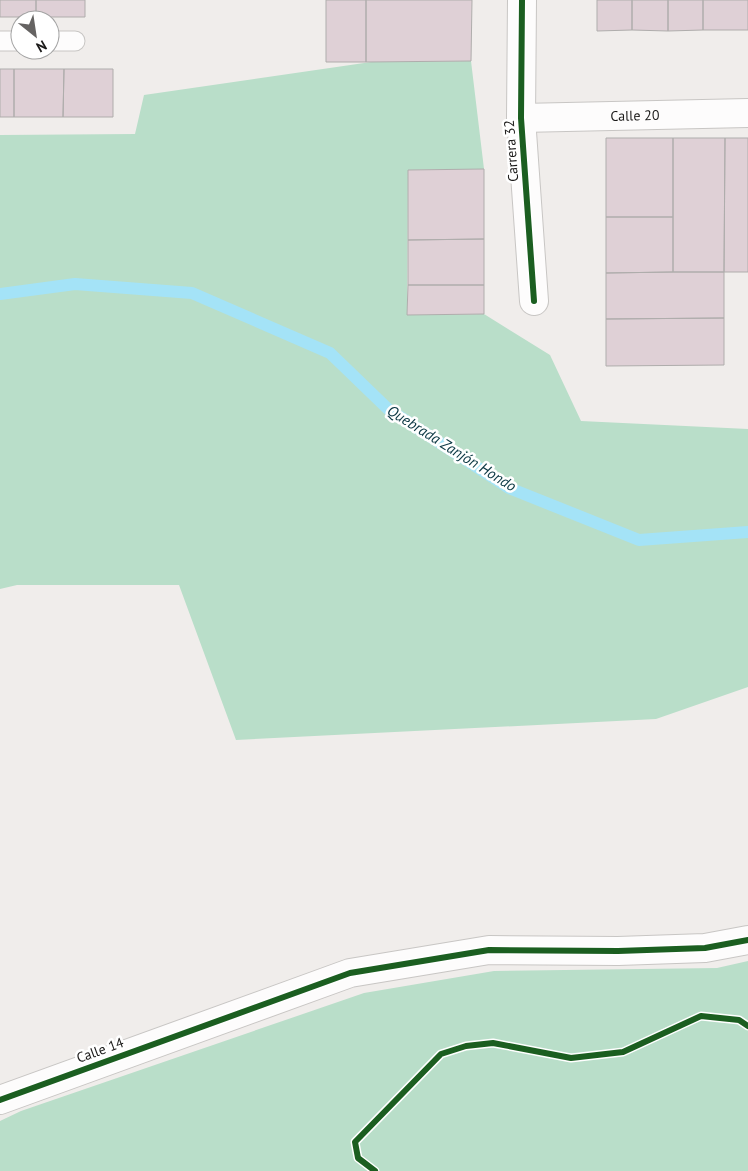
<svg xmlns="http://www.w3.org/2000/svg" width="748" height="1171" viewBox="0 0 748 1171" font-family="'PT Sans',sans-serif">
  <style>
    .green { fill: #b9dec9 }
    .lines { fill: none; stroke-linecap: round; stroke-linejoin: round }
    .stream { stroke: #a4e3f7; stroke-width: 12 }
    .building { fill: #dfd0d6; stroke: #afadac }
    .service-casing { stroke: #c8c6c4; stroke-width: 21 }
    .minor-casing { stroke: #c8c6c4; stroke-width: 30 }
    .service { stroke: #fdfcfc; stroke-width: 19 }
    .minor { stroke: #fdfcfc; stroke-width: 28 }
    .cycleway-casing { stroke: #fff; stroke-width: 9 }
    .cycleway { stroke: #1b5e20; stroke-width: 6 }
    .labels { text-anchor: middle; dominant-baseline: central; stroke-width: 5; stroke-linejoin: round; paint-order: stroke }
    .street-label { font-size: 14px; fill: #1a1918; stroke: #fff }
    .water-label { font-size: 15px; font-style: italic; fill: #093642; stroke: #fff }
  </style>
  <rect width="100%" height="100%" fill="#f0edeb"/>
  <!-- green -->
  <path class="green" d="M 471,61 L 484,169 L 408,170 L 407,315 L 484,314 L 550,355 L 581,421 L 748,429 L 748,687 L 656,719 L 236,740 L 179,585 L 17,585 L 0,589 L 0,135 L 135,134 L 144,95 L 371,62 Z
    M 748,961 L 748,1171 L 0,1171 L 0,1121 L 21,1111 L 364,993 L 494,971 L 717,968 Z"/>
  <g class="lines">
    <!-- stream -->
    <path class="stream" d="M 0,294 L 75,284 L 192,293 L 330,353 L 388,409 L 509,488 L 639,540 L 748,532"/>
  </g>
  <!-- building -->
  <path class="building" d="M 0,0 L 36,0 L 36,17 L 0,17 Z
    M 36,0 L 85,0 L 85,17 L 36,17 Z
    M 326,0 L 366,0 L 366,62 L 326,62 Z
    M 366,0 L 472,0 L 471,61 L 366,62 Z
    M 597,0 L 632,0 L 632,30 L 597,31 Z
    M 632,0 L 668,0 L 668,31 L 632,30 Z
    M 668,0 L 703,0 L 703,30 L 668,31 Z
    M 703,0 L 748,0 L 748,30 L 703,30 Z
    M 0,69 L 14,69 L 14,117 L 0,117 Z
    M 14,69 L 64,69 L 63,117 L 14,117 Z
    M 64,69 L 113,69 L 113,117 L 63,117 Z
    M 606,138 L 673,138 L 673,217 L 606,217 Z
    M 673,138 L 725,138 L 724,272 L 673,272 Z
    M 725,138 L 748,138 L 748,272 L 724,272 Z
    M 484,169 L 484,239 L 408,240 L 408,170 Z
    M 606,217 L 673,217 L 673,272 L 606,273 Z
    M 484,239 L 484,285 L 408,285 L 408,240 Z
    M 673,272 L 724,272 L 724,318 L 606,319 L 606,273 Z
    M 408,285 L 484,285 L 484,314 L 407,315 Z
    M 724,318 L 724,365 L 606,366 L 606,319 Z"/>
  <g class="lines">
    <!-- service casing -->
    <g class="service-casing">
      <path id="service" d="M 0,41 L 20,41
        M 50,41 L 75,41"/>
    </g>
    <!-- minor casing -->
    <g class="minor-casing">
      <g id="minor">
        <path d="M 522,0 L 521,118 L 534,301"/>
        <path id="s1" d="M 521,118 L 748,113"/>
        <path d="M 0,1100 L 350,973 L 489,950 L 618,951 L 705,948 L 748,940"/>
      </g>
    </g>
    <!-- service -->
    <use href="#service" class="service"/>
    <!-- minor -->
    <use href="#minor" class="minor"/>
    <!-- cycleway casing -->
    <g class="cycleway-casing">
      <path id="cycleway" d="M 522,0 L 521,118 L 534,301
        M 0,1100 L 350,973 L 489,950 L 618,951 L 705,948 L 748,940
        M 375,1171 L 358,1158 L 355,1142 L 441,1054 L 466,1046 L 493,1043 L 571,1058 L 623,1052 L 701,1016 L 739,1020 L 748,1026"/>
    </g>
    <!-- cycleway -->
    <use href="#cycleway" class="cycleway"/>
  </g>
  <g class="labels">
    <!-- street labels -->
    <g class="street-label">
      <text stroke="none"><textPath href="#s1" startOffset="114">Calle 20</textPath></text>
      <text transform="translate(511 151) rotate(-94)">Carrera 32</text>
      <text transform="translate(100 1050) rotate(-20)">Calle 14</text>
    </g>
    <!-- water labels -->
    <g class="water-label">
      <text transform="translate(452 448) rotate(32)">Quebrada Zanjón Hondo</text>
    </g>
  </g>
  <!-- north arrow -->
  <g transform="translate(35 35) rotate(150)"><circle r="24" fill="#ffffff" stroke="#a3a3a3"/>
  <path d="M0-4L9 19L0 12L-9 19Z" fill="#656362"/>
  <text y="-8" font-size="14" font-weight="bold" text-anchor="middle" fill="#1a1918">N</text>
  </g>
</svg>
